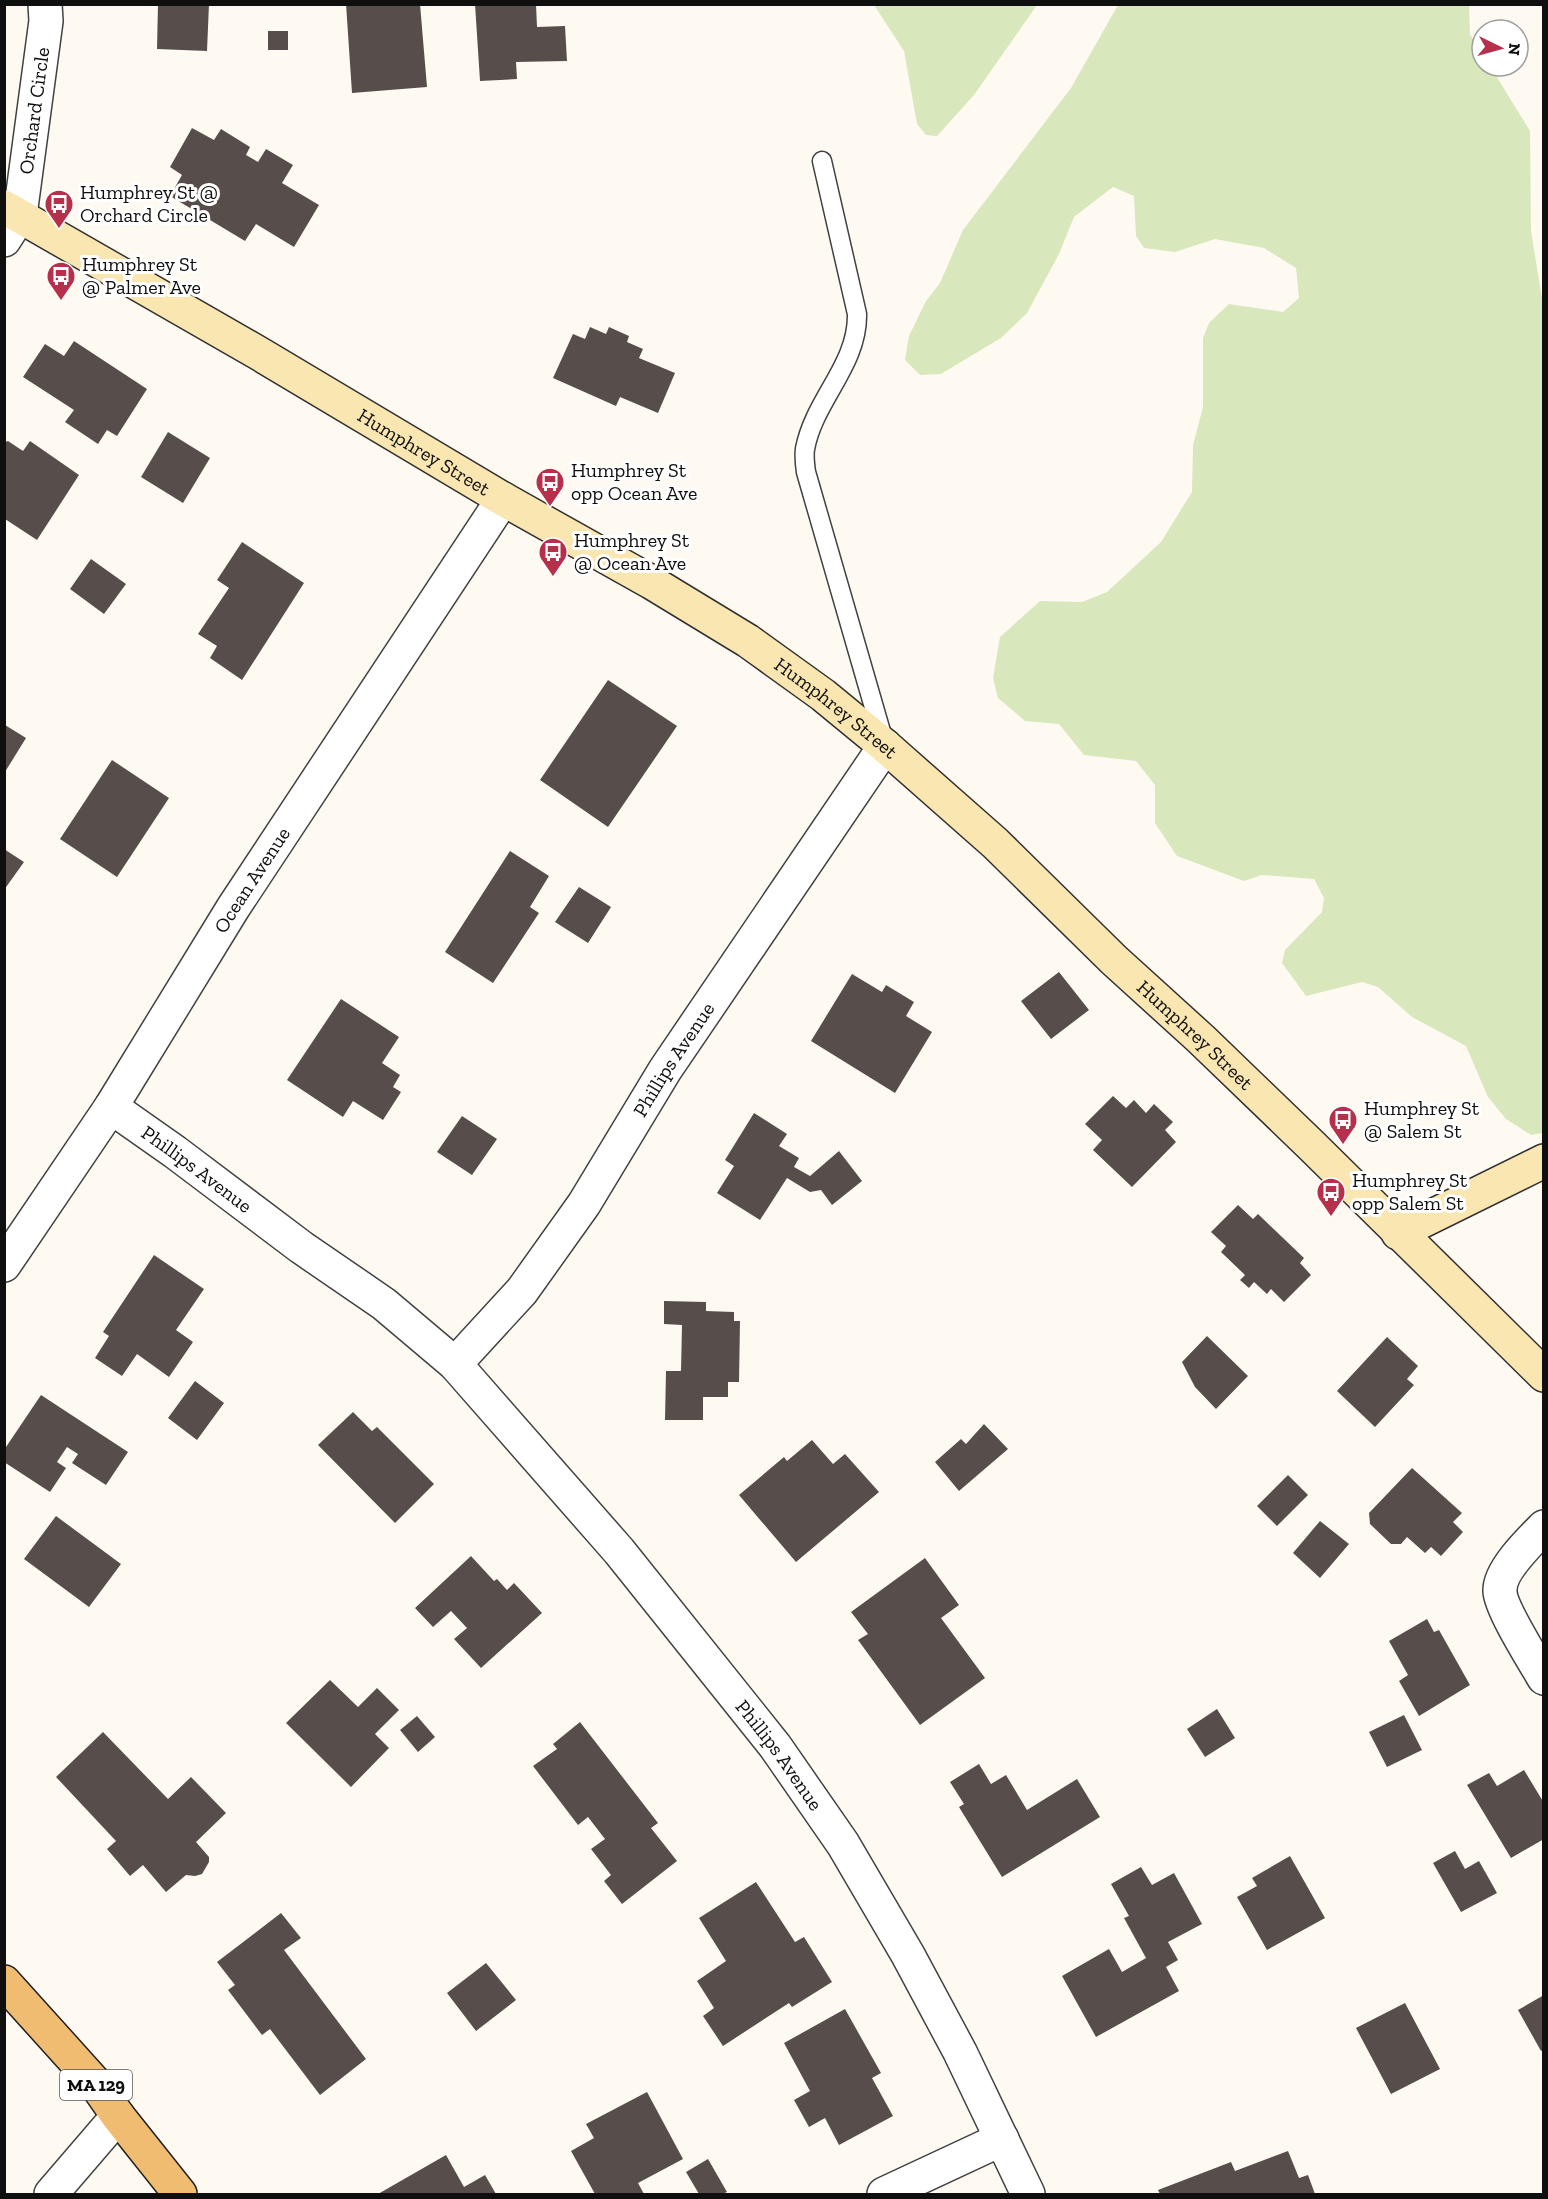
<svg xmlns="http://www.w3.org/2000/svg" width="1548" height="2199" viewBox="0 0 1548 2199" font-family="'Zilla Slab',serif">
  <style>
    .green { fill: #d9e7bd }
    .building { fill: #574e4c }
    .lines { fill: none; stroke-linecap: round; stroke-linejoin: round }
    .service-casing { stroke: #424242; stroke-width: 21 }
    .minor-casing { stroke: #424242; stroke-width: 36 }
    .secondary-casing { stroke: #313131; stroke-width: 36 }
    .primary-casing { stroke: #202020; stroke-width: 36 }
    .service { stroke: #fff; stroke-width: 18 }
    .minor { stroke: #fff; stroke-width: 33 }
    .secondary { stroke: #f9e6b1; stroke-width: 33 }
    .primary { stroke: #efbc71; stroke-width: 33 }
    .labels { text-anchor: middle; dominant-baseline: central; stroke-width: 6; stroke-linejoin: round; paint-order: stroke }
    .shield { fill: #fff; stroke: #575757; stroke-width: 1.5 }
    .shield-label { font-size: 18px; font-weight: bold; fill: #0f0f0f }
    .street-label { font-size: 20px; fill: #0f0f0f; stroke: #fff }
    .poi-label { font-size: 20px; fill: #0f0f0f; stroke: #fff; text-anchor: start }
  </style>
  <rect width="100%" height="100%" fill="#fefaf2"/>
  <!-- green -->
  <path class="green" d="M 874,5 L 1037,5 L 974,95 L 937,136 L 926,135 L 917,124 L 904,51 Z
    M 1118,5 L 1469,5 L 1470,34 L 1482,54 L 1482,66 L 1490,66 L 1530,131 L 1531,231 L 1544,311 L 1543,1133 L 1531,1135 L 1506,1119 L 1488,1097 L 1466,1046 L 1412,1017 L 1378,987 L 1362,982 L 1306,996 L 1282,963 L 1285,950 L 1322,912 L 1324,898 L 1314,879 L 1262,875 L 1244,881 L 1177,856 L 1155,823 L 1155,785 L 1136,761 L 1084,755 L 1059,724 L 1025,721 L 998,698 L 993,678 L 1000,637 L 1040,601 L 1082,602 L 1107,592 L 1161,542 L 1192,492 L 1193,445 L 1203,407 L 1203,338 L 1209,323 L 1229,304 L 1283,312 L 1299,298 L 1296,268 L 1264,248 L 1215,239 L 1175,252 L 1144,248 L 1136,236 L 1134,196 L 1113,187 L 1074,217 L 1059,254 L 1027,313 L 1001,338 L 941,374 L 920,375 L 905,360 L 909,336 L 926,301 L 940,283 L 963,230 L 1071,88 Z"/>
  <!-- building -->
  <path class="building" d="M 158,4 L 209,4 L 207,51 L 157,49 Z
    M 346,4 L 420,4 L 427,87 L 352,93 Z
    M 475,4 L 536,4 L 537,27 L 565,26 L 567,61 L 516,62 L 517,79 L 480,81 Z
    M 268,31 L 288,31 L 288,50 L 268,50 Z
    M 192,128 L 214,140 L 221,129 L 250,147 L 246,155 L 258,162 L 266,149 L 293,165 L 282,183 L 319,205 L 294,247 L 256,224 L 245,241 L 170,196 L 182,175 L 170,167 Z
    M 590,327 L 606,334 L 609,327 L 629,336 L 627,342 L 643,349 L 639,358 L 675,373 L 658,413 L 620,397 L 616,406 L 553,378 L 573,334 L 585,339 Z
    M 74,341 L 147,389 L 117,436 L 107,430 L 98,444 L 65,422 L 74,410 L 23,377 L 45,344 L 64,356 Z
    M 168,432 L 210,458 L 183,503 L 141,477 Z
    M 8,441 L 23,451 L 30,441 L 79,475 L 37,540 L 5,519 L 5,442 Z
    M 242,542 L 304,583 L 242,680 L 210,658 L 217,646 L 198,634 L 229,588 L 217,580 Z
    M 91,559 L 126,584 L 104,614 L 70,589 Z
    M 608,680 L 677,726 L 608,827 L 540,780 Z
    M 5,725 L 26,738 L 5,772 Z
    M 112,760 L 169,798 L 117,877 L 60,839 Z
    M 4,849 L 24,862 L 4,890 Z
    M 510,851 L 549,876 L 530,907 L 539,913 L 493,983 L 445,952 Z
    M 579,887 L 611,907 L 588,943 L 555,922 Z
    M 1059,972 L 1089,1010 L 1051,1039 L 1021,1001 Z
    M 852,974 L 882,992 L 886,985 L 914,1002 L 906,1016 L 932,1032 L 895,1093 L 811,1041 Z
    M 341,999 L 399,1037 L 382,1063 L 400,1075 L 393,1087 L 401,1092 L 383,1120 L 353,1101 L 343,1117 L 287,1080 Z
    M 1113,1096 L 1126,1108 L 1134,1100 L 1146,1113 L 1154,1104 L 1173,1122 L 1165,1130 L 1176,1142 L 1132,1187 L 1093,1150 L 1102,1140 L 1085,1124 Z
    M 754,1113 L 787,1134 L 779,1146 L 799,1158 L 794,1167 L 810,1176 L 839,1151 L 862,1181 L 832,1205 L 821,1190 L 810,1192 L 787,1178 L 760,1220 L 717,1193 L 734,1166 L 725,1160 Z
    M 462,1116 L 497,1139 L 472,1175 L 437,1152 Z
    M 1238,1205 L 1253,1219 L 1258,1214 L 1304,1258 L 1300,1263 L 1311,1275 L 1284,1302 L 1271,1289 L 1267,1294 L 1254,1282 L 1249,1288 L 1240,1280 L 1245,1275 L 1221,1252 L 1226,1246 L 1211,1232 Z
    M 154,1255 L 204,1289 L 176,1330 L 193,1342 L 169,1377 L 137,1354 L 122,1376 L 95,1358 L 109,1336 L 103,1332 Z
    M 664,1301 L 706,1302 L 706,1311 L 734,1312 L 734,1321 L 740,1321 L 739,1382 L 728,1382 L 728,1397 L 703,1397 L 703,1420 L 665,1420 L 666,1371 L 681,1371 L 682,1325 L 664,1324 Z
    M 1207,1336 L 1248,1376 L 1216,1409 L 1195,1387 L 1182,1362 Z
    M 1387,1337 L 1418,1366 L 1407,1379 L 1414,1385 L 1375,1427 L 1337,1391 Z
    M 195,1381 L 224,1403 L 197,1440 L 168,1418 Z
    M 41,1395 L 128,1452 L 106,1485 L 72,1463 L 78,1454 L 67,1447 L 57,1462 L 66,1468 L 50,1492 L 4,1462 L 4,1450 Z
    M 353,1412 L 372,1431 L 377,1427 L 434,1484 L 395,1523 L 318,1445 Z
    M 984,1424 L 1008,1449 L 959,1491 L 935,1462 L 961,1439 L 966,1444 Z
    M 812,1440 L 833,1464 L 845,1454 L 879,1492 L 796,1562 L 739,1495 L 784,1457 L 787,1461 Z
    M 1412,1468 L 1462,1513 L 1453,1522 L 1463,1532 L 1441,1556 L 1431,1547 L 1425,1553 L 1407,1537 L 1401,1544 L 1391,1544 L 1370,1524 L 1369,1513 Z
    M 1288,1475 L 1308,1495 L 1277,1526 L 1257,1506 Z
    M 56,1516 L 121,1564 L 89,1607 L 24,1559 Z
    M 1320,1521 L 1349,1544 L 1320,1578 L 1293,1553 Z
    M 471,1556 L 494,1581 L 497,1579 L 507,1590 L 514,1583 L 542,1613 L 481,1668 L 454,1639 L 467,1628 L 451,1611 L 433,1627 L 415,1608 Z
    M 925,1558 L 959,1605 L 941,1618 L 985,1678 L 920,1725 L 858,1640 L 868,1634 L 851,1612 Z
    M 1427,1619 L 1434,1632 L 1439,1630 L 1470,1685 L 1419,1716 L 1399,1681 L 1408,1675 L 1389,1641 Z
    M 330,1680 L 358,1707 L 377,1688 L 399,1710 L 375,1734 L 389,1748 L 351,1787 L 286,1723 Z
    M 1217,1709 L 1235,1738 L 1205,1757 L 1187,1729 Z
    M 1404,1715 L 1422,1750 L 1387,1767 L 1369,1732 Z
    M 417,1716 L 435,1737 L 418,1752 L 400,1730 Z
    M 580,1722 L 658,1823 L 651,1828 L 677,1861 L 622,1904 L 604,1881 L 611,1875 L 591,1849 L 605,1839 L 588,1817 L 578,1825 L 533,1766 L 557,1749 L 553,1744 Z
    M 103,1732 L 168,1799 L 191,1777 L 226,1813 L 196,1842 L 209,1857 L 209,1862 L 202,1874 L 195,1876 L 186,1875 L 166,1892 L 143,1865 L 130,1876 L 107,1849 L 116,1841 L 56,1777 Z
    M 979,1764 L 991,1784 L 1006,1775 L 1027,1810 L 1077,1779 L 1100,1817 L 1002,1877 L 959,1807 L 964,1804 L 950,1782 Z
    M 1524,1770 L 1544,1803 L 1544,1839 L 1511,1858 L 1467,1785 L 1489,1773 L 1497,1786 Z
    M 1455,1851 L 1465,1869 L 1479,1861 L 1497,1893 L 1461,1912 L 1433,1863 Z
    M 1290,1856 L 1325,1918 L 1267,1950 L 1237,1897 L 1257,1886 L 1252,1878 Z
    M 1141,1867 L 1152,1885 L 1174,1873 L 1202,1924 L 1168,1942 L 1178,1960 L 1166,1967 L 1179,1991 L 1096,2037 L 1062,1976 L 1109,1949 L 1122,1972 L 1146,1958 L 1124,1918 L 1129,1916 L 1111,1884 Z
    M 756,1882 L 795,1942 L 804,1937 L 832,1982 L 792,2007 L 789,2003 L 723,2046 L 703,2016 L 714,2008 L 697,1981 L 726,1961 L 699,1918 Z
    M 281,1913 L 301,1938 L 284,1950 L 366,2059 L 320,2095 L 270,2029 L 262,2035 L 228,1990 L 235,1985 L 217,1962 Z
    M 486,1963 L 516,2000 L 476,2031 L 447,1993 Z
    M 1544,1995 L 1544,2049 L 1541,2051 L 1518,2010 Z
    M 1405,2003 L 1440,2069 L 1391,2094 L 1356,2028 Z
    M 845,2009 L 881,2073 L 872,2078 L 893,2116 L 839,2145 L 825,2118 L 809,2127 L 794,2100 L 810,2091 L 784,2043 Z
    M 647,2092 L 683,2159 L 638,2183 L 644,2194 L 595,2194 L 571,2151 L 594,2138 L 586,2124 Z
    M 1288,2151 L 1299,2178 L 1308,2175 L 1315,2194 L 1160,2194 L 1158,2190 L 1231,2162 L 1235,2171 Z
    M 446,2155 L 464,2187 L 485,2175 L 496,2194 L 378,2194 Z
    M 708,2159 L 727,2192 L 722,2194 L 699,2194 L 686,2172 Z"/>
  <g class="lines">
    <!-- service casing -->
    <g class="service-casing">
      <path id="service" d="M 822,161 L 857,314 C 858,365 814,400 805,449 C 804,456 805,465 806,472 L 884,742"/>
    </g>
    <!-- minor casing -->
    <g class="minor-casing">
      <g id="minor">
        <path id="s1" d="M 4,240 L 20,215 L 46,21 L 45,4"/>
        <path id="s2" d="M 111,1107 L 175,1152 L 301,1247 L 384,1304 L 455,1364 L 619,1551 L 775,1746 L 843,1844 L 908,1955 L 960,2052 L 1028,2194"/>
        <path id="s3" d="M 4,1265 L 111,1107 L 233,908 L 503,499"/>
        <path id="s4" d="M 455,1364 L 522,1291 L 584,1204 L 665,1070 L 885,746"/>
        <path d="M 1544,1527 C 1530,1541 1499,1571 1500,1591 C 1500,1607 1534,1661 1544,1678"/>
        <path d="M 51,2194 L 118,2116"/>
        <path d="M 884,2194 L 1002,2139"/>
      </g>
    </g>
    <!-- secondary casing -->
    <g class="secondary-casing">
      <g id="secondary">
        <path id="s5" d="M 4,207 L 260,354 L 503,499 L 651,582 L 748,641 L 823,695 L 885,746 L 995,843 L 1114,960 L 1201,1039 L 1312,1146 L 1544,1375"/>
        <path d="M 1398,1233 L 1544,1161"/>
      </g>
    </g>
    <!-- primary casing -->
    <g class="primary-casing">
      <path id="primary" d="M 4,1982 L 95,2083 L 118,2116 L 180,2194"/>
    </g>
    <!-- service -->
    <use href="#service" class="service"/>
    <!-- minor -->
    <use href="#minor" class="minor"/>
    <!-- secondary -->
    <use href="#secondary" class="secondary"/>
    <!-- primary -->
    <use href="#primary" class="primary"/>
  </g>
  <!-- icons -->
  <defs>
    <g id="bus-pin" transform="scale(1.5)"><path d="M0 17L-7.5 6A9.5 9.5 0 1 1 7.5 6Z" fill="#b6304c" stroke="#fff"/><path d="M-5-6H5V4H4V6H2V4H-2V6H-4V4H-5ZM-3.5-4V0h7V-4ZM-3.5 1.2v1.5H-2V1.2ZM2 1.2v1.5H3.5V1.2Z" fill="#fff"/></g>
  </defs>
  <g fill-rule="evenodd">
    <use href="#bus-pin" x="59" y="204"/>
    <use href="#bus-pin" x="61" y="276"/>
    <use href="#bus-pin" x="550" y="482"/>
    <use href="#bus-pin" x="553" y="552"/>
    <use href="#bus-pin" x="1343" y="1120"/>
    <use href="#bus-pin" x="1331" y="1192"/>
  </g>
  <g class="labels">
    <!-- shield labels -->
    <rect class="shield" x="60" y="2070" width="72" height="30" rx="4.5"/>
    <g class="shield-label">
      <text x="96" y="2085">MA 129</text>
    </g>
    <!-- street labels -->
    <g class="street-label">
      <text stroke="none"><textPath href="#s1" startOffset="135">Orchard Circle</textPath></text>
      <text stroke="none"><textPath href="#s5" startOffset="486">Humphrey Street</textPath></text>
      <text stroke="none"><textPath href="#s5" startOffset="972">Humphrey Street</textPath></text>
      <text stroke="none"><textPath href="#s3" startOffset="458">Ocean Avenue</textPath></text>
      <text stroke="none"><textPath href="#s5" startOffset="1458">Humphrey Street</textPath></text>
      <text stroke="none"><textPath href="#s4" startOffset="376">Phillips Avenue</textPath></text>
      <text stroke="none"><textPath href="#s2" startOffset="106">Phillips Avenue</textPath></text>
      <text stroke="none"><textPath href="#s2" startOffset="938">Phillips Avenue</textPath></text>
    </g>
    <!-- poi labels -->
    <g class="poi-label">
      <text x="80" y="192">Humphrey St @<tspan x="80" dy="23">Orchard Circle</tspan></text>
      <text x="82" y="264">Humphrey St<tspan x="82" dy="23">@ Palmer Ave</tspan></text>
      <text x="571" y="470">Humphrey St<tspan x="571" dy="23">opp Ocean Ave</tspan></text>
      <text x="574" y="540">Humphrey St<tspan x="574" dy="23">@ Ocean Ave</tspan></text>
      <text x="1364" y="1108">Humphrey St<tspan x="1364" dy="23">@ Salem St</tspan></text>
      <text x="1352" y="1180">Humphrey St<tspan x="1352" dy="23">opp Salem St</tspan></text>
    </g>
  </g>
  <!-- border -->
  <rect width="1548" height="2199" fill="none" stroke="#0f0f0f" stroke-width="12"/>
  <!-- north arrow -->
  <g transform="translate(1500 48) rotate(95)"><circle r="28" fill="#ffffff" stroke="#9f9f9f" stroke-width="1.5"/>
  <path d="M0-4.5L10 22L0 15L-10 22Z" fill="#b6304c"/>
  <text y="-9" font-size="16" font-weight="bold" text-anchor="middle" fill="#0f0f0f">N</text>
  </g>
</svg>
